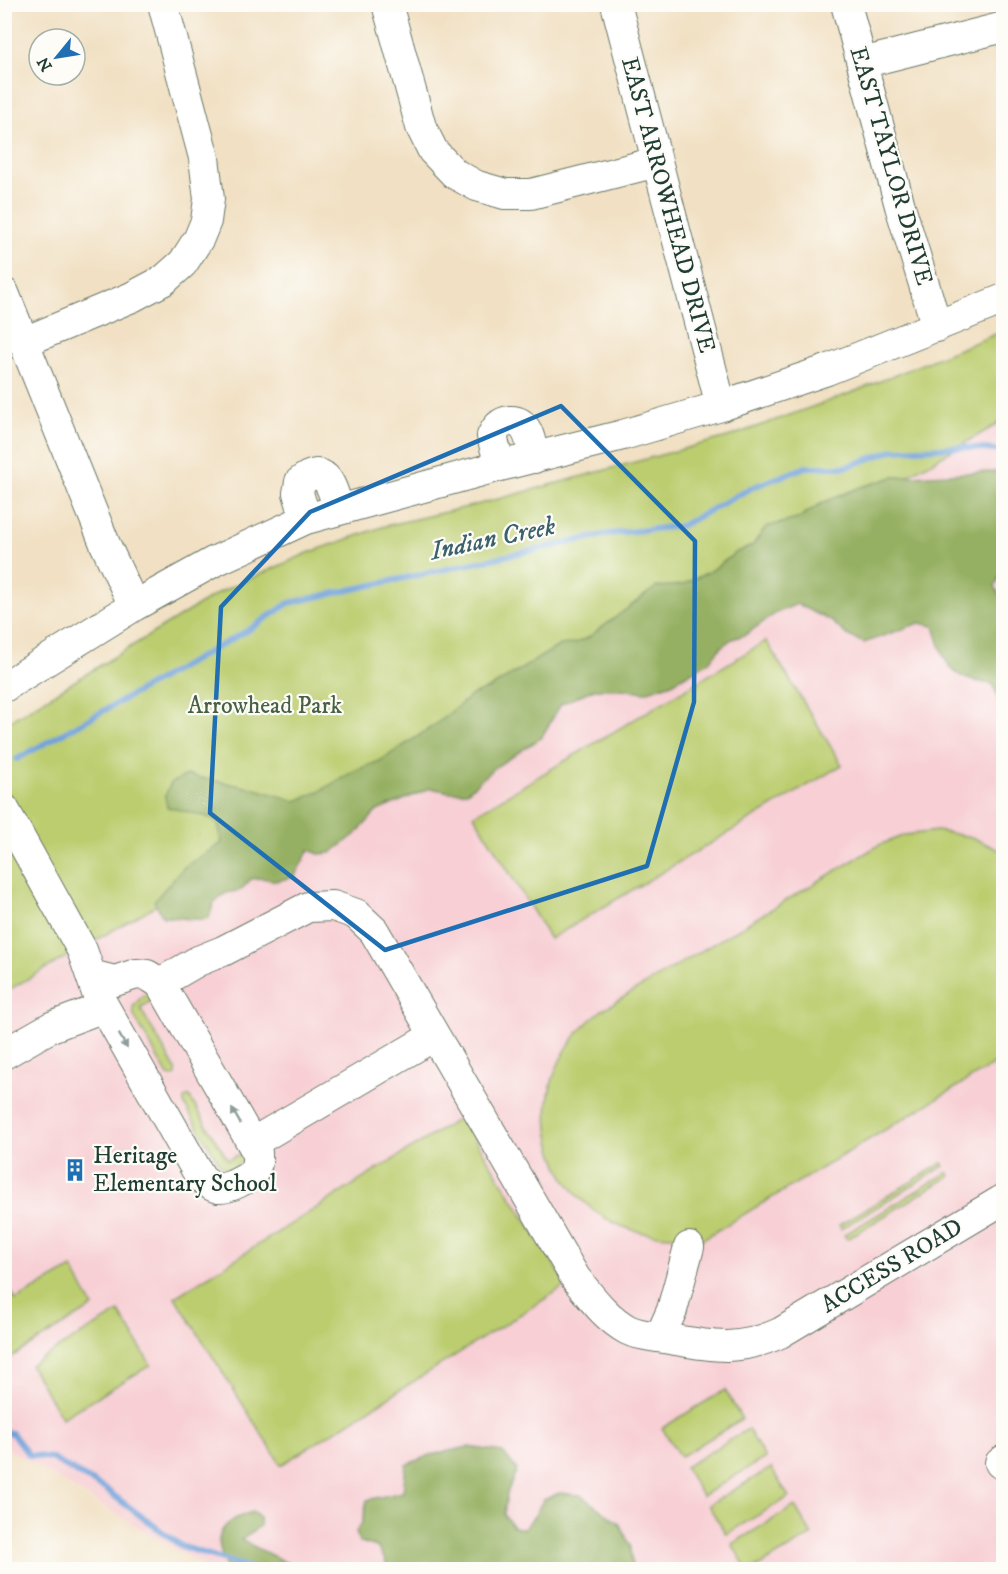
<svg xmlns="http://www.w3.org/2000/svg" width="1008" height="1574" viewBox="0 0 1008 1574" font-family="'IM FELL DW Pica',serif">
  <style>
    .built { fill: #f7cfd4 }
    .green { fill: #bccd70; stroke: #6e8552; stroke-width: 1.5 }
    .forest { fill: #95b062; stroke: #5a764b; stroke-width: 1.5 }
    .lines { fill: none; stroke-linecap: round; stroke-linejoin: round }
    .stream { stroke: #6ea0d9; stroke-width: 6 }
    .minor-casing { stroke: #687666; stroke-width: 32 }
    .minor { stroke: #fff; stroke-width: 30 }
    .oneway { fill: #8f9e9a }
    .marked { fill: none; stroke: #1f6fb2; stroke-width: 4.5; stroke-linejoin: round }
    .labels { text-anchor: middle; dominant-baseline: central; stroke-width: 4.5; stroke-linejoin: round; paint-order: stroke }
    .street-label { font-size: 24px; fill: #1f3d34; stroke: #fdfcf7 }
    .park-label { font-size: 24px; fill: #466143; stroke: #fdfcf7 }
    .poi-label { font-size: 24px; fill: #1f3d34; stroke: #fdfcf7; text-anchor: start }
    .water-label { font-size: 26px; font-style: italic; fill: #3b606e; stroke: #fdfcf7 }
  </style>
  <rect width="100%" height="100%" fill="#fdfcf7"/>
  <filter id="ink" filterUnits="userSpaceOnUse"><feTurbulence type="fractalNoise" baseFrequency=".0167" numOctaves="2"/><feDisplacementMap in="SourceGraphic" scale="12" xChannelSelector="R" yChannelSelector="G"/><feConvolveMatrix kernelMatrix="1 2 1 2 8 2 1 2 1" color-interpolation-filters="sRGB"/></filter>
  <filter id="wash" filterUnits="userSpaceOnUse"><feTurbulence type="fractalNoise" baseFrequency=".008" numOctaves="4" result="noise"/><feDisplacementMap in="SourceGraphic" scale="24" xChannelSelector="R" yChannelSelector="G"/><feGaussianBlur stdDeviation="1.35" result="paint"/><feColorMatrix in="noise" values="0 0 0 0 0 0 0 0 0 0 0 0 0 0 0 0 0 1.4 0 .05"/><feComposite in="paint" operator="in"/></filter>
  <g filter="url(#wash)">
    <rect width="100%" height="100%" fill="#f1e0c3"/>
    <!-- built -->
    <path class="built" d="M 1003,421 L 1003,1569 L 216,1570 L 181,1553 L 5,1447 L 4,992 Z"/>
    <!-- green -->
    <path class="green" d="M 1003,331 L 1003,421 L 5,992 L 5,724 L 218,593 L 308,553 L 385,526 L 476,505 L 731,436 L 851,393 Z
      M 766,641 L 842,765 L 550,939 L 474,815 Z
      M 937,831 L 972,837 L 1003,852 L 1003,1059 L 683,1251 L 674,1236 C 547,1235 502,1087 602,1010 L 879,845 L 905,835 Z
      M 143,995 L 150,995 L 154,999 L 140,1008 L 176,1070 L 176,1075 L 173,1077 L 168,1076 L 134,1016 L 133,1007 Z
      M 189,1096 L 228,1160 L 241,1153 L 243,1161 L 229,1169 L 221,1166 L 184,1104 L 184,1099 Z
      M 461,1117 L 567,1285 L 281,1465 L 175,1297 Z
      M 942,1163 L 944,1166 L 841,1229 L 839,1225 Z
      M 948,1172 L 950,1176 L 847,1239 L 844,1235 Z
      M 72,1268 L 93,1307 L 5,1361 L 5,1281 L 16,1300 Z
      M 119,1312 L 151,1365 L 62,1418 L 30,1365 Z
      M 725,1390 L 742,1419 L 680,1457 L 662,1428 Z
      M 748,1429 L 765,1458 L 702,1496 L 685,1467 Z
      M 771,1468 L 789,1497 L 726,1534 L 708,1505 Z
      M 795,1506 L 812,1535 L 754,1569 L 747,1569 L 732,1544 Z"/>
    <!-- forest -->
    <path class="forest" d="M 1003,471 L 1003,569 L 995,586 L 1003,603 L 1003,712 C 998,703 998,694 993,684 C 948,679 946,666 934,626 L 919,623 L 864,643 L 847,635 L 831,621 L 797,604 L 776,613 L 745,635 L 732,639 L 721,647 L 709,662 L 672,683 L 645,692 L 621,689 L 594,689 L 561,704 L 541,738 L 494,768 L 467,792 L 449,792 L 431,788 L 377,811 L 357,833 L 331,853 L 319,854 L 309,850 L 294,877 L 276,881 L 262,878 L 251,879 L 241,890 L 226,893 L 214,902 L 209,918 C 194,922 179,916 163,917 L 154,901 L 184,867 L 222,843 L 218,824 L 211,818 L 167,807 L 165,796 L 171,783 L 187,775 L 256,789 L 296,801 L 318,792 L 356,770 L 380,761 L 432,727 L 472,695 L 490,688 L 560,645 L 576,643 L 589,637 L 656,587 L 683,585 L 712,570 L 737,552 L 752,546 L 766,527 L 797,519 L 822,503 L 858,488 L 893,477 Z
      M 468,1447 L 503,1452 L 517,1470 L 507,1493 L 504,1515 L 513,1527 L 524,1529 L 535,1515 L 543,1500 L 559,1493 L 580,1495 L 619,1523 L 631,1547 L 632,1569 L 385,1569 L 386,1561 L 377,1547 L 360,1542 L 356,1532 L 362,1523 L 367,1500 L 403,1492 L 406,1465 L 430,1455 Z
      M 252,1512 L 259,1517 L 260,1526 L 241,1540 L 299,1569 L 226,1569 C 224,1561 219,1549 219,1540 C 220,1524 239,1516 252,1512 Z"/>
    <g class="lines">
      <!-- stream -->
      <path class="stream" d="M 17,759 L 250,629 L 289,603 L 608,534 L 681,526 L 753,487 L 806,467 L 846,467 L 894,450 L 964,447 L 1004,451
        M 4,1432 L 12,1433 L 29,1455 L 51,1458 L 105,1489 L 181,1546 L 257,1570"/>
    </g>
  </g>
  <g filter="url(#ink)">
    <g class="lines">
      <!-- minor casing -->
      <g class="minor-casing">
        <path id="minor" d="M 387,4 L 421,127 L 433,151 L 455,174 L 477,186 L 505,194 L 531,194 L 657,162
          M 616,4 L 721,406
          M 846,4 L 900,206 L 937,327
          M 862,63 L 1004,27
          M 4,293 L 105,544 L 134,606
          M 24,342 L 132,297 L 164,280 L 183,263 L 199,238 L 206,221 L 209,199 L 204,158 L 163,4
          M 500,466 L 492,436 C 496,428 500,422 510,421 C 529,420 531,444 534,458
          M 306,519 L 298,493 L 300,482 C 327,460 332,489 339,510
          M 4,687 L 134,606 L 213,562 L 306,519 L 500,466 L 623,435 L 721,406 L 827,370 L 1004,299
          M 4,809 L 82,950 L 98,996 L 201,1178 C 206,1182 212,1187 218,1188 C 228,1189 248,1179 254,1171 C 258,1165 257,1159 257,1152 L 160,983 L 147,975 L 136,974 L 115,981 L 91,975
          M 160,983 L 198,961 L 223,951 L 308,907 L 333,906 L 356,914 L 374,931 L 576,1279 C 592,1298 606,1318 628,1330 C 638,1335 653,1336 664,1338 C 710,1346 736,1353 780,1333 L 1004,1199
          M 4,1054 L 51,1027 L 104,1007
          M 252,1143 L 434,1036
          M 660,1337 L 672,1310 L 689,1247
          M 1000,1463 L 1004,1460"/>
      </g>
      <!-- minor -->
      <use href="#minor" class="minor"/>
    </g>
    <!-- one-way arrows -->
    <defs><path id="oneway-solid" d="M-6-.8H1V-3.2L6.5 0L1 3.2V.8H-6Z" transform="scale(1.5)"/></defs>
    <g class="oneway">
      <use href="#oneway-solid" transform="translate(123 1041) rotate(60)"/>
      <use href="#oneway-solid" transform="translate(236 1116) rotate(-120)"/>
    </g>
  </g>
  <!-- marked area -->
  <path class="marked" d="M 561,406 L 695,541 L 694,702 L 647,866 L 385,950 L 210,813 L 221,607 L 310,512 Z"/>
  <!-- icons -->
  <defs>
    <g id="building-bare" transform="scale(1.8)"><path d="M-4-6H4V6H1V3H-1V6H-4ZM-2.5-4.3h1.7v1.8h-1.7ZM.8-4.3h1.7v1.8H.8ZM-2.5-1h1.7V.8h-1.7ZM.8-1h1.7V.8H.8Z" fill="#1f6fb2" stroke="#fdfcf7" stroke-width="2.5" paint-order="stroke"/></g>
  </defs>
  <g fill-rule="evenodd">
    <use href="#building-bare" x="75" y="1170"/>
  </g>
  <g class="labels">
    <!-- street labels -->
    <g class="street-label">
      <text transform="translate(891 166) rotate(74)">EAST TAYLOR DRIVE</text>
      <text transform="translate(668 205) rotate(75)">EAST ARROWHEAD DRIVE</text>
      <text transform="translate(892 1266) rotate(-31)">ACCESS ROAD</text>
    </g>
    <!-- park labels -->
    <g class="park-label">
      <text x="265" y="706">Arrowhead Park</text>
    </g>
    <!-- poi labels -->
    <g class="poi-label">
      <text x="93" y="1156">Heritage<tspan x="93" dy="28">Elementary School</tspan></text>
    </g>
    <!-- water labels -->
    <g class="water-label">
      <text transform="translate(493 539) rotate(-12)">Indian Creek</text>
    </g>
  </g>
  <!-- margin -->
  <rect width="1008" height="1574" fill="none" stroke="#fdfcf7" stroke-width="24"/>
  <!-- north arrow -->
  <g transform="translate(57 57) rotate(240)"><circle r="28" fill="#fdfcf7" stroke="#a4b0a9" stroke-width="1.5"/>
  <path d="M0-4.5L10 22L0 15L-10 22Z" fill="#1f6fb2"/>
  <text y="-9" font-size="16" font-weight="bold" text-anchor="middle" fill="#1f3d34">N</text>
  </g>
</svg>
